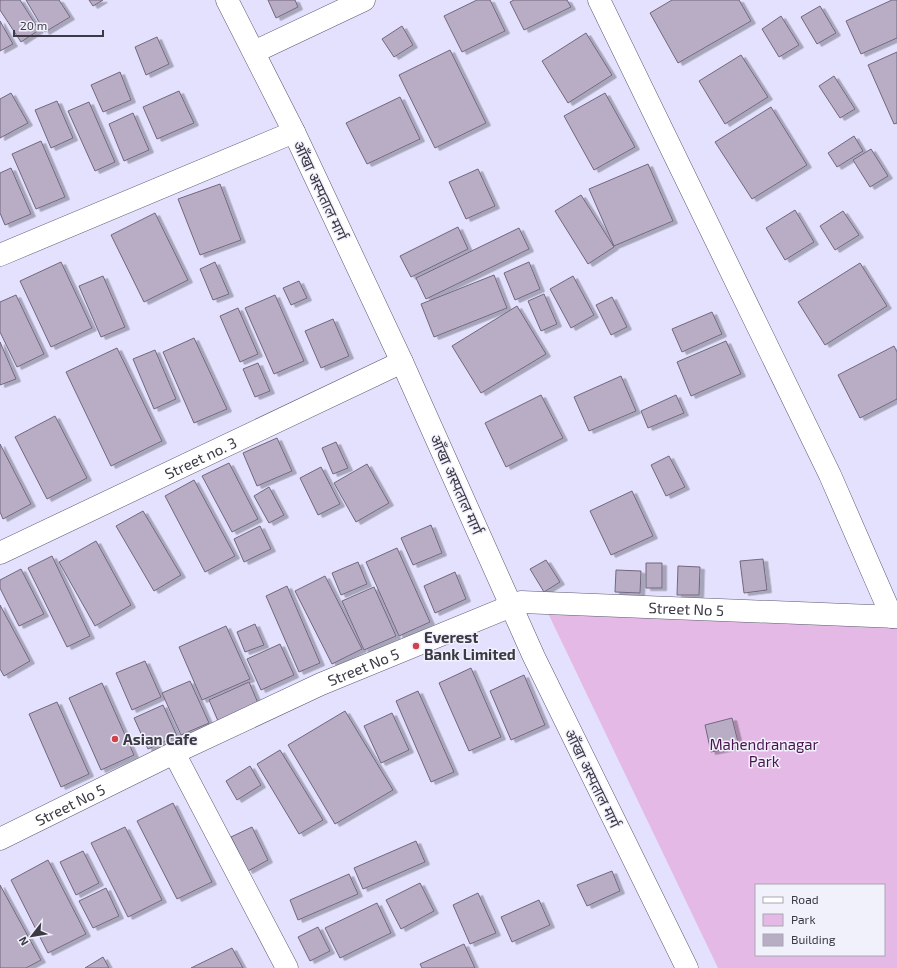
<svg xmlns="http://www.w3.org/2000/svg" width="897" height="968" viewBox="0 0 897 968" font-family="'Exo 2','Noto Sans Devanagari',sans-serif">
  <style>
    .green { fill: #e4b9e5; fill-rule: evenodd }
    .building { fill: #b9adc6; stroke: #72677e; filter: url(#shadow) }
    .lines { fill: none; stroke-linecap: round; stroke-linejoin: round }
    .minor-casing { stroke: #5b5970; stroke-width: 23 }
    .minor { stroke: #fff; stroke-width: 22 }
    .poi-dot { fill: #d1424a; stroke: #f1f1fc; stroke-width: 1.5 }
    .labels { text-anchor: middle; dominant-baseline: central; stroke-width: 3; stroke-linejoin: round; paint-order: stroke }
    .street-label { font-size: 15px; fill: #3a3944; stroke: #f1f1fc }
    .poi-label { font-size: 15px; font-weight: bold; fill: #3a3944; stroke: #f1f1fc; text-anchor: start }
    .park-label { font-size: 15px; fill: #4b144e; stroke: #f1f1fc }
  </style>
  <defs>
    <filter id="shadow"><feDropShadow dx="4.5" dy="2.5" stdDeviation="0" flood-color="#0004"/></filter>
  </defs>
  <rect width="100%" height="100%" fill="#e3e1fd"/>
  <!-- green -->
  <path class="green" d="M 546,609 L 897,626 L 897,968 L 718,968 ZM 756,885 L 884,885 L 884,955 L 756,955 Z"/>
  <!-- building -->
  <path class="building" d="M 0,0 L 20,0 L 39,30 L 21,42 L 0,10 Z
    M 26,0 L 59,0 L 70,17 L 45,32 Z
    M 89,0 L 103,0 L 93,6 Z
    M 268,0 L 295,0 L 298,7 L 276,18 Z
    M 477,0 L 490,0 L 505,31 L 462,52 L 444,16 Z
    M 514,0 L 567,0 L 571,7 L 524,30 L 510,2 Z
    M 672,0 L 739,0 L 751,21 L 678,63 L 650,13 Z
    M 892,0 L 897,0 L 897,38 L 861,54 L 846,21 Z
    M 820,6 L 836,33 L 817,44 L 801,17 Z
    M 781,16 L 799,45 L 779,57 L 762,29 Z
    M 0,21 L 13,44 L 0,51 Z
    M 402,26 L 413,45 L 394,57 L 382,39 Z
    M 586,33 L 612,75 L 568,103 L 542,61 Z
    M 157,37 L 169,64 L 146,75 L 135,47 Z
    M 450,50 L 486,123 L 435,148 L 399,75 Z
    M 897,52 L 897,123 L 894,124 L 868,65 Z
    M 741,55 L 768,97 L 725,124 L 699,81 Z
    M 120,72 L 131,100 L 103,112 L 91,85 Z
    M 834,76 L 855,109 L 840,118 L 819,86 Z
    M 179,91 L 194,123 L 157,139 L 143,107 Z
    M 11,93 L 28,123 L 0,138 L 0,99 Z
    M 605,93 L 635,147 L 594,170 L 564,116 Z
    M 400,97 L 420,139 L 367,164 L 346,123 Z
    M 57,101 L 73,138 L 51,148 L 35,110 Z
    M 89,102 L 115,162 L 95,171 L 68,111 Z
    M 771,107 L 807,165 L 752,199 L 715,142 Z
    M 133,113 L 149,150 L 124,161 L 109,124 Z
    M 854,136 L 863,151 L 837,167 L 828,153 Z
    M 41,141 L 65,197 L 36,209 L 12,154 Z
    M 871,149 L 888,176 L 870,187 L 853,160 Z
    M 648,164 L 673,221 L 614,246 L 589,189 Z
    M 11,168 L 31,214 L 5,225 L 0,213 L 0,173 Z
    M 478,169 L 495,206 L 466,219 L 449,182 Z
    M 220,184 L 241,240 L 200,255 L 178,199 Z
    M 581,195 L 614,247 L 588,264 L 555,211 Z
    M 795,210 L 814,242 L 785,260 L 766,228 Z
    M 843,211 L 859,235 L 835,250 L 820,226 Z
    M 155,213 L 188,280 L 144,302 L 111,235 Z
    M 458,227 L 468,249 L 411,277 L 400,256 Z
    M 519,228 L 529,249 L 426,299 L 416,278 Z
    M 61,262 L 92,328 L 51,347 L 20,281 Z
    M 215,262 L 229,294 L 213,300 L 200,269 Z
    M 529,262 L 540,289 L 515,300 L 504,273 Z
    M 860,263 L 887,306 L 825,345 L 798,302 Z
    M 494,275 L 507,308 L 434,337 L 421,304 Z
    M 103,276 L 125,327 L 101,337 L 79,286 Z
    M 573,276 L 594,315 L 571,328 L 550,289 Z
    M 299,281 L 307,298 L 291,305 L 283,288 Z
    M 544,294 L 557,324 L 541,331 L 528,301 Z
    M 16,295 L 44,354 L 17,367 L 0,332 L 0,302 Z
    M 275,295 L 304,361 L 274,374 L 245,308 Z
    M 612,297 L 627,327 L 611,335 L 596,305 Z
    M 517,306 L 546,354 L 481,393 L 452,346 Z
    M 238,308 L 258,354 L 240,362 L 220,316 Z
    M 712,312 L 722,334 L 682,352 L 672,329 Z
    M 333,319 L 349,356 L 321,368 L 305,331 Z
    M 194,338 L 227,409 L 194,423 L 163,352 Z
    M 726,341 L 741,374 L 691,396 L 677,362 Z
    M 0,342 L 16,379 L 0,385 Z
    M 894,346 L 897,352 L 897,399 L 860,418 L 838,375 Z
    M 117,348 L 162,441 L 111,466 L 66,372 Z
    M 155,350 L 176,399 L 154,409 L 133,359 Z
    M 258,363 L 270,391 L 255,397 L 243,369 Z
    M 621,376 L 636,411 L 589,431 L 574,397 Z
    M 541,395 L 563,438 L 506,467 L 485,423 Z
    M 676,395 L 684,413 L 648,428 L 641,411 Z
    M 55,416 L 87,478 L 47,499 L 15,437 Z
    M 277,438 L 292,471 L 257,486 L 243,453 Z
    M 336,442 L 348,468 L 333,474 L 322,448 Z
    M 0,444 L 31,504 L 3,519 L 0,512 Z
    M 669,456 L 685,487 L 666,496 L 651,465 Z
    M 229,463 L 258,519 L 232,532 L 202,476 Z
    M 367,464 L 389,503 L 356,522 L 334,483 Z
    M 321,467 L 340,504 L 318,515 L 300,478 Z
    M 194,480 L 235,556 L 205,572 L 165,496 Z
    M 269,487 L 284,515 L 269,523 L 254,496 Z
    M 632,491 L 653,536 L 611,555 L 590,511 Z
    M 143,511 L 181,575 L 154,591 L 116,526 Z
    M 431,525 L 442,553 L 413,565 L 401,538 Z
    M 260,526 L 271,549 L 244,562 L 234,539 Z
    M 96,541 L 131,605 L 95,626 L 59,562 Z
    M 397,548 L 430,622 L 399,636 L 366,562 Z
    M 52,556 L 90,636 L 67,647 L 28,568 Z
    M 763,559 L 767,590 L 744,593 L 740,561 Z
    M 546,560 L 560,582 L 544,592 L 530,569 Z
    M 358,562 L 367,584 L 341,595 L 332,573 Z
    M 646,563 L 662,563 L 662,588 L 646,588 Z
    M 678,566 L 700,567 L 699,595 L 677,595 Z
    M 21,569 L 44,614 L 19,626 L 0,588 L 0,580 Z
    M 616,570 L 641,571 L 640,593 L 615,592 Z
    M 455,572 L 466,599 L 435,613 L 424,586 Z
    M 325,576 L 362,649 L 332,664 L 295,591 Z
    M 287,586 L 320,663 L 299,672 L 266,596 Z
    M 374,587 L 396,636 L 364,650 L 342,601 Z
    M 0,605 L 30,661 L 4,676 L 0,669 Z
    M 255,624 L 264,645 L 245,652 L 237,632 Z
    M 226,626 L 250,679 L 202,700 L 179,647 Z
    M 280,644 L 294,675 L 261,690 L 247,659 Z
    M 145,661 L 161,697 L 132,710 L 116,673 Z
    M 471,668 L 501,737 L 469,751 L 439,683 Z
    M 524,675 L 545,725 L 511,740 L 490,691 Z
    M 190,681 L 209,723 L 181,735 L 162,693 Z
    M 249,682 L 258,703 L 218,721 L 209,700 Z
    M 102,683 L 134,755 L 101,770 L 69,698 Z
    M 418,691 L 454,772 L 431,782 L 396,701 Z
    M 57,702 L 89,774 L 61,787 L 29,714 Z
    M 163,705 L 177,736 L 148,749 L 134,718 Z
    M 345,711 L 393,790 L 335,824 L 288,745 Z
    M 392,713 L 409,750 L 381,763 L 364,726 Z
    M 732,718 L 739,746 L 711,752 L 705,725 Z
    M 280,750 L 323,820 L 299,834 L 257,764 Z
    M 250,766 L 261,785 L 237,800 L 226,781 Z
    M 173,803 L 212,882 L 177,899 L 137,821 Z
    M 125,827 L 162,900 L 128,917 L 91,843 Z
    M 252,827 L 268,860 L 248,871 L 231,837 Z
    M 416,841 L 425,862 L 363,889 L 354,868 Z
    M 83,851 L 99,883 L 76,895 L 60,862 Z
    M 48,860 L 86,934 L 48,953 L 11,880 Z
    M 612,871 L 620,891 L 587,906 L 577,885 Z
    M 349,874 L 358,894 L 298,920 L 290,900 Z
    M 420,883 L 434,911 L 401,929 L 386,900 Z
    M 0,885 L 41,960 L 26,968 L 0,968 Z
    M 106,888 L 119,916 L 93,928 L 79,901 Z
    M 478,893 L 496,933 L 470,944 L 453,905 Z
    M 539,900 L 550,925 L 512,942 L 501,917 Z
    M 377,903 L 391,933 L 340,958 L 325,928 Z
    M 318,927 L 330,951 L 310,961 L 298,937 Z
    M 464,944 L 475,968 L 422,968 L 420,964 Z
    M 232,948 L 243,968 L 191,968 Z
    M 103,957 L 109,968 L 85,968 Z"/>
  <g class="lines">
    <!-- minor casing -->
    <g class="minor-casing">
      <g id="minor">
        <path d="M 227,0 L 294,132 L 402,362 L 534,657 L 687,968"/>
        <path d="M 599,0 L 830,475 L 892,617"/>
        <path d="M 254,52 L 364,0"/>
        <path d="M 0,255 L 294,132"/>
        <path id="s1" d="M 0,553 L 402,362"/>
        <path d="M 174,753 L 287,968"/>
        <path id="s2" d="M 0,839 L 174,753 L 321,684 L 521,602 L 897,617"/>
      </g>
    </g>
    <!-- minor -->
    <use href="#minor" class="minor"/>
  </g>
  <!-- markers -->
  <g class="poi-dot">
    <circle cx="416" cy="646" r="4"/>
    <circle cx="115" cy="739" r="4"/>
  </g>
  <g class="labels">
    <!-- street labels -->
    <g class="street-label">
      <text transform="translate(321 190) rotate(65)">आँखा अस्पताल मार्ग</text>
      <text stroke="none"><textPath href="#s1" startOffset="222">Street no. 3</textPath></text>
      <text transform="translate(457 484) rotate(66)">आँखा अस्पताल मार्ग</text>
      <text stroke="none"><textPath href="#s2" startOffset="738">Street No 5</textPath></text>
      <text stroke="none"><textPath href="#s2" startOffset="402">Street No 5</textPath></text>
      <text transform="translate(593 778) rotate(64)">आँखा अस्पताल मार्ग</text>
      <text stroke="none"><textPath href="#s2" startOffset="78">Street No 5</textPath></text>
    </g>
    <!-- poi labels -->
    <g class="poi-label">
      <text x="424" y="637">Everest<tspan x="424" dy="17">Bank Limited</tspan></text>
      <text x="123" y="739">Asian Cafe</text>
    </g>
    <!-- park labels -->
    <g class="park-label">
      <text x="764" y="744">Mahendranagar<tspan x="764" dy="17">Park</tspan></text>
    </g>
  </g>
  <!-- legend -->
  <rect x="755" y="884" width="130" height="72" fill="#f1f1fc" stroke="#a8a7b2"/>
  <rect x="763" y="897" width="20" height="6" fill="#ffffff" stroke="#a8a7b2"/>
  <text x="791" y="904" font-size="12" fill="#3a3944">Road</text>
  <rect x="763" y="914" width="20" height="12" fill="#e4b9e5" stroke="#a8a7b2"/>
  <text x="791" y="924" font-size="12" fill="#3a3944">Park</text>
  <rect x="763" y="934" width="20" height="12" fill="#b9adc6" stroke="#a8a7b2"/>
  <text x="791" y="944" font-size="12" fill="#3a3944">Building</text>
  <!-- north arrow -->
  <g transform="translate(32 936) rotate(239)" stroke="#f1f1fc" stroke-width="3" paint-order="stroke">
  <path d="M0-3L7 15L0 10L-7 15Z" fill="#3a3944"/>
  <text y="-6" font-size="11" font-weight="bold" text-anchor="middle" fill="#3a3944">N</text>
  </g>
  <!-- scale -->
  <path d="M14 30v6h89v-6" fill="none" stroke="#3a3944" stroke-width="2"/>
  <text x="20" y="30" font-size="12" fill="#3a3944" stroke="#f1f1fc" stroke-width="3" paint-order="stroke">20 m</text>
</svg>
